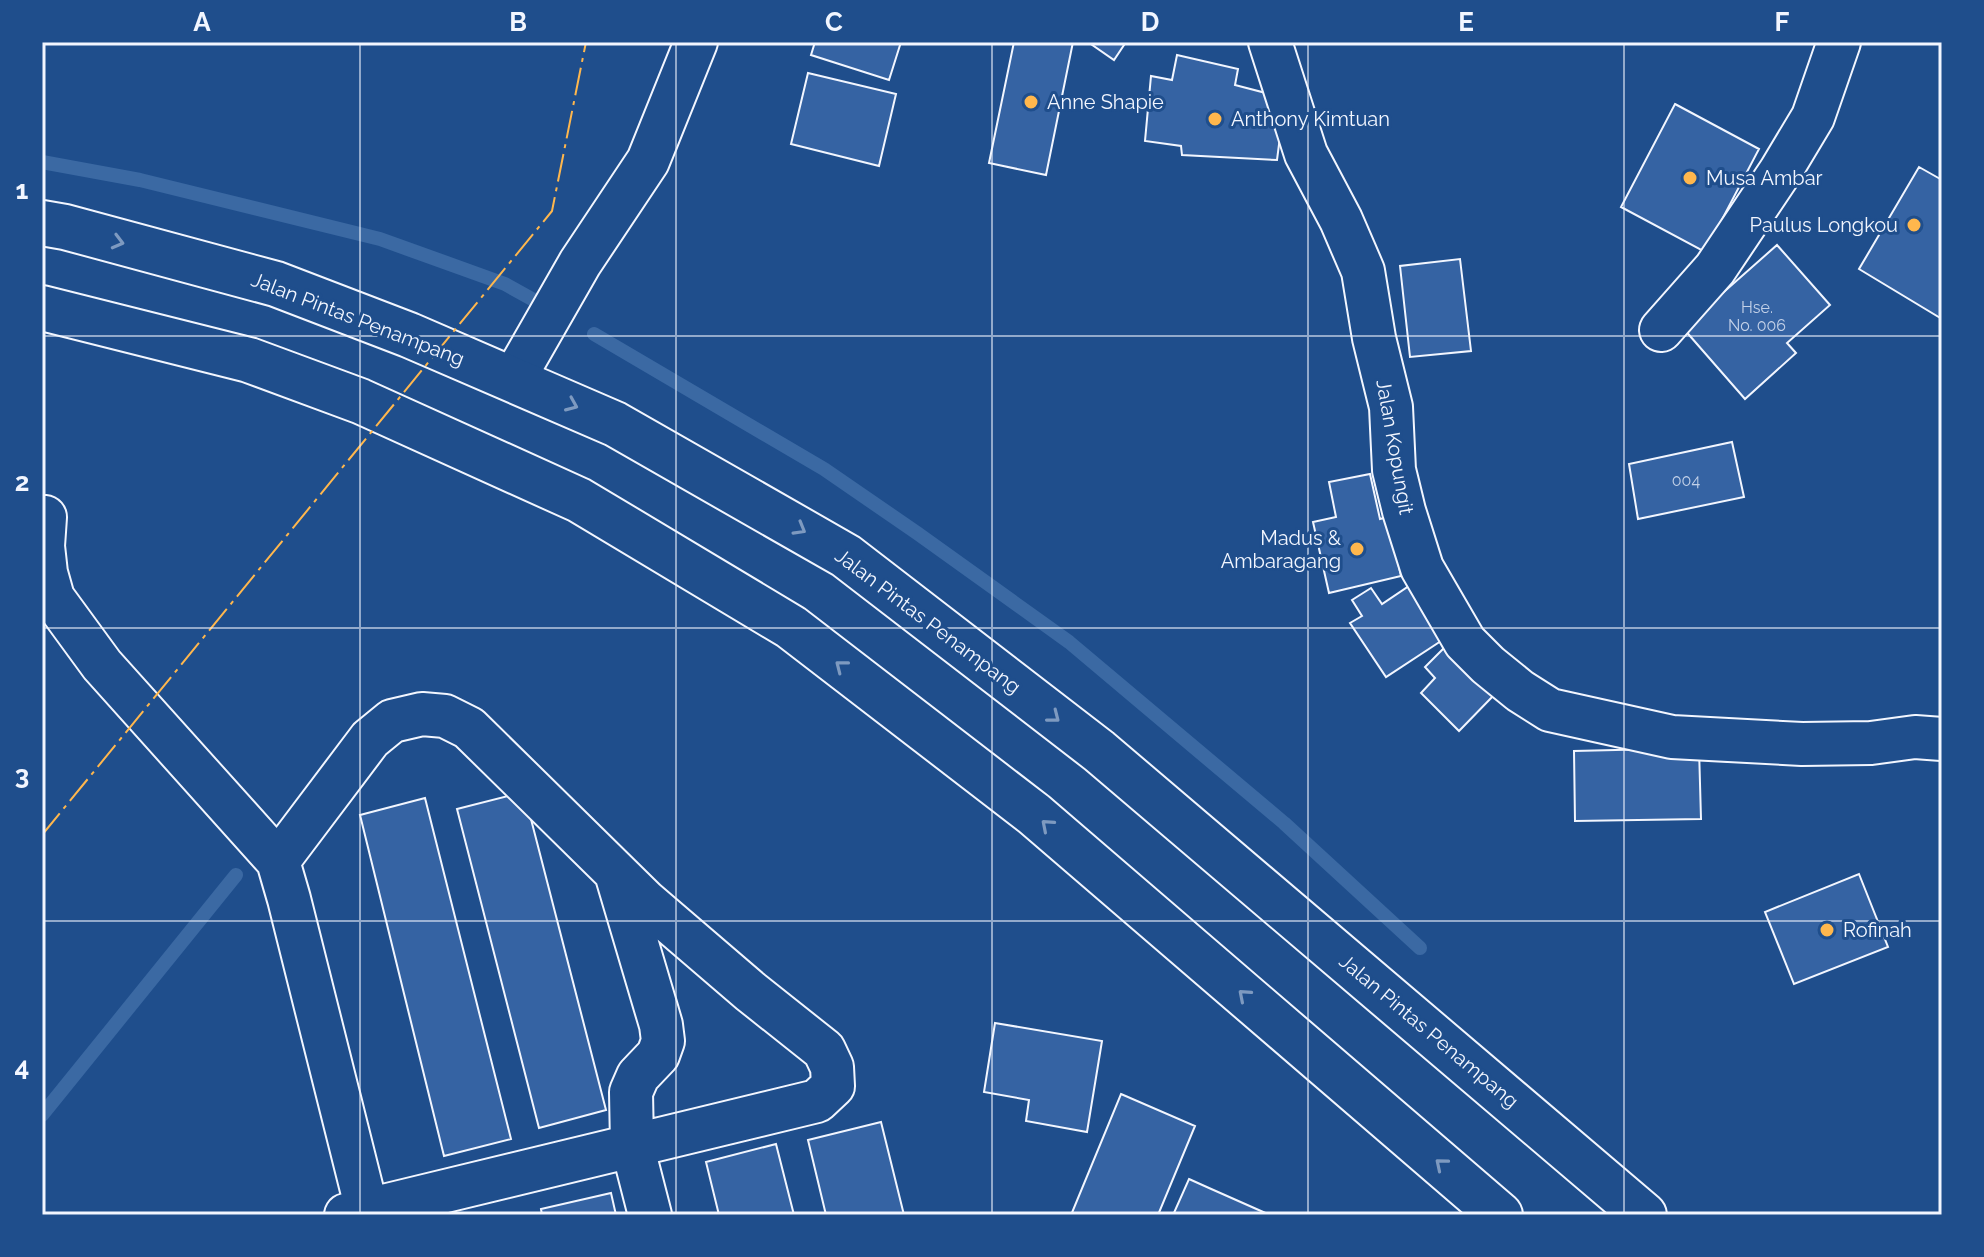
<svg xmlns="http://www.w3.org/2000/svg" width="1984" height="1257" viewBox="0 0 1984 1257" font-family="Raleway,sans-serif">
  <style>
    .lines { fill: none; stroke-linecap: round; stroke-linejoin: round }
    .stream { stroke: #3b69a3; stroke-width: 14 }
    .building { fill: #3563a3; stroke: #f2f6ff; stroke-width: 2 }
    .street-casing { stroke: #f2f6ff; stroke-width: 46 }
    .primary-casing { stroke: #f2f6ff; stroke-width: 48 }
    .street { stroke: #1f4e8c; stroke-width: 42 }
    .primary { stroke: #1f4e8c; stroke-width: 44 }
    .power { stroke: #ffb74d; stroke-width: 2; stroke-dasharray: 28 6 4 6; stroke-linecap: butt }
    .oneway { stroke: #7e9ac0 }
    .grid { fill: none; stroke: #f2f6ff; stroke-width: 2; stroke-opacity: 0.55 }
    .poi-dot { fill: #ffb74d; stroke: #1f4e8c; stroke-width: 3 }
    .labels { text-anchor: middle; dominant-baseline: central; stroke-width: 6; stroke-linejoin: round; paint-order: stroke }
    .number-label { font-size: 16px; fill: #c3d1e8 }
    .poi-label { font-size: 20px; fill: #f2f6ff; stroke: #1f4e8c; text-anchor: start }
    .street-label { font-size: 20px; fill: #f2f6ff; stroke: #1f4e8c }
    .neatline { fill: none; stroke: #f2f6ff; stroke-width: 3 }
    .grid-label { font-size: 26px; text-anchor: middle; font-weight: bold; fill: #f2f6ff }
  </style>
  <rect width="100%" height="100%" fill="#1f4e8c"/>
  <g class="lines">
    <!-- stream -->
    <path class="stream" d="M 42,162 L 140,180 L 380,239 L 505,284 L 550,309
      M 594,334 L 824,469 L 917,533 L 1069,642 L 1284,823 L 1420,948
      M 42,1115 L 236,875"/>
  </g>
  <!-- building -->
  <path class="building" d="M 815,42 L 901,42 L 889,80 L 811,55 Z
    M 1014,42 L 1073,42 L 1046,175 L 989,163 Z
    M 1088,42 L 1126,42 L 1114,60 Z
    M 1177,55 L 1238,69 L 1235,85 L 1285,98 L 1277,160 L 1182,155 L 1181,146 L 1145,141 L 1151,76 L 1172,80 Z
    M 808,73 L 896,94 L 879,166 L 791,144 Z
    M 1675,104 L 1759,149 L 1705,252 L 1621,207 Z
    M 1919,167 L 1942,180 L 1942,319 L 1859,269 Z
    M 1777,245 L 1830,305 L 1787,343 L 1796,353 L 1745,399 L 1683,328 Z
    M 1460,259 L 1471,351 L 1410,357 L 1400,266 Z
    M 1732,442 L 1744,497 L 1638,519 L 1629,464 Z
    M 1370,474 L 1380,519 L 1388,517 L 1401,576 L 1329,593 L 1313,522 L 1336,517 L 1329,482 Z
    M 1409,586 L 1444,639 L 1386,677 L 1350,623 L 1362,616 L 1352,600 L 1371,588 L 1382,604 Z
    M 1447,645 L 1496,693 L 1459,731 L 1421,693 L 1435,678 L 1425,667 Z
    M 1699,748 L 1701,819 L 1575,821 L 1574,751 Z
    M 524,792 L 606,1110 L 539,1128 L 457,809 Z
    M 425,798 L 511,1139 L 444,1156 L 360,815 Z
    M 1859,874 L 1888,947 L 1794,984 L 1765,912 Z
    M 995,1023 L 1102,1041 L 1087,1132 L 1026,1121 L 1029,1100 L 984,1092 Z
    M 1121,1094 L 1195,1126 L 1158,1215 L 1071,1215 Z
    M 881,1122 L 904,1215 L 826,1215 L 808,1140 Z
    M 776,1144 L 794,1215 L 719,1215 L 706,1162 Z
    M 1189,1179 L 1209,1188 L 1270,1215 L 1173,1215 Z
    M 611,1193 L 616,1215 L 542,1215 L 541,1209 Z"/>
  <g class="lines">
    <!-- street casing -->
    <g class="street-casing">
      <path id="street" d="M 1270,42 L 1306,154 L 1341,220 L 1363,271 L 1374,338 L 1391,407 L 1394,470 L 1404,511 L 1422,568 L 1465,642 L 1488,665 L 1520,691 L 1550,710 L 1672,737 L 1802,744 L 1871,743 L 1915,737 L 1942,739
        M 1661,330 L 1715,269 L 1780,172 L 1813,117 L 1839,42
        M 513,380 L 580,263 L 648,161 L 696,42
        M 45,517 L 43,546 L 46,573 L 53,598 L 102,665 L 278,861
        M 616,873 L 661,1025 L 663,1041 L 658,1055 L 638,1076 L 631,1092 L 632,1145 L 650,1215
        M 346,1215 L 367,1210 L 817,1101 L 833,1086 L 832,1067 L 824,1050 L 751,992 L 645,901 L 469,728 L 445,716 L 422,714 L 392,721 L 370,739 L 278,861 L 289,899 L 367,1210 L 369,1215"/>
    </g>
    <!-- primary casing -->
    <g class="primary-casing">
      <path id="primary" d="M 42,223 L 65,227 L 276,284 L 409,335 L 615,424 L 846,556 L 1099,751 L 1644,1215
        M 42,308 L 249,360 L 360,401 L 579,500 L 791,627 L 1034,814 L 1500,1215"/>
    </g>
    <!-- street -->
    <use href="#street" class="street"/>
    <!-- primary -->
    <use href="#primary" class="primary"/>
    <!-- power -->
    <path class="power" d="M 42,835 L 552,211 L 586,42"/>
  </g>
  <!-- one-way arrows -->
  <defs><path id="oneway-chevron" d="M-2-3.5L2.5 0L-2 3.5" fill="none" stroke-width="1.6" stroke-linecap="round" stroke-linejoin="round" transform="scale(2)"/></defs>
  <g class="oneway">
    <use href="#oneway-chevron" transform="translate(118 242) rotate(15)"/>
    <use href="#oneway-chevron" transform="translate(572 405) rotate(23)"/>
    <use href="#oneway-chevron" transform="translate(800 529) rotate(30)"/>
    <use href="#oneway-chevron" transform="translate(841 666) rotate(-142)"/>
    <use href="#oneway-chevron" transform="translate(1054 717) rotate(38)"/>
    <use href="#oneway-chevron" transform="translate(1047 825) rotate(-139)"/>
    <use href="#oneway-chevron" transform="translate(1244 995) rotate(-139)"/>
    <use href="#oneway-chevron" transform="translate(1441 1164) rotate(-140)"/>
  </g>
  <!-- grid -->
  <path class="grid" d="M 360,42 L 360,1215M 676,42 L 676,1215M 992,42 L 992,1215M 1308,42 L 1308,1215M 1624,42 L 1624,1215M 42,336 L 1942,336M 42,628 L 1942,628M 42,921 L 1942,921"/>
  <!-- markers -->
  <g class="poi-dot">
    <circle cx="1031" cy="102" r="8"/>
    <circle cx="1215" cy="119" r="8"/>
    <circle cx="1690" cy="178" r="8"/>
    <circle cx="1914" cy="225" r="8"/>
    <circle cx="1357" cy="549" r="8"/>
    <circle cx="1827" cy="930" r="8"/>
  </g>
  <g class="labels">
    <!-- number labels -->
    <g class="number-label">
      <text x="1757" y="307">Hse.<tspan x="1757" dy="18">No. 006</tspan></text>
      <text x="1686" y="480">004</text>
    </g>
    <!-- poi labels -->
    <g class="poi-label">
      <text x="1047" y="102">Anne Shapie</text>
      <text x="1231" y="119">Anthony Kimtuan</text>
      <text x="1706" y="178">Musa Ambar</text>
      <text x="1898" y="225" text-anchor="end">Paulus Longkou</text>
      <text x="1341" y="538" text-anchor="end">Madus &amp;<tspan x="1341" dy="23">Ambaragang</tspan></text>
      <text x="1843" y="930">Rofinah</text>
    </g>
    <!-- street labels -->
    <g class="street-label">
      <text transform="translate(358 319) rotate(21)">Jalan Pintas Penampang</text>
      <text transform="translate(1395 447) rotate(80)">Jalan Kopungit</text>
      <text transform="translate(928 621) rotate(37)">Jalan Pintas Penampang</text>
      <text transform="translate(1429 1031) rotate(40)">Jalan Pintas Penampang</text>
    </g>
  </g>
  <!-- border -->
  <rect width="1984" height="1257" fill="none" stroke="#1f4e8c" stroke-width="88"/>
  <rect x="44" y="44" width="1896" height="1169" class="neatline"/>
  <g class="grid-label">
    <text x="202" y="31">A</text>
    <text x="518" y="31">B</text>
    <text x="834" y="31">C</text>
    <text x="1150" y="31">D</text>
    <text x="1466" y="31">E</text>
    <text x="1782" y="31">F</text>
    <text x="22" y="199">1</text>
    <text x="22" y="491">2</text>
    <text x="22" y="784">3</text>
    <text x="22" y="1076">4</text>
  </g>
</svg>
